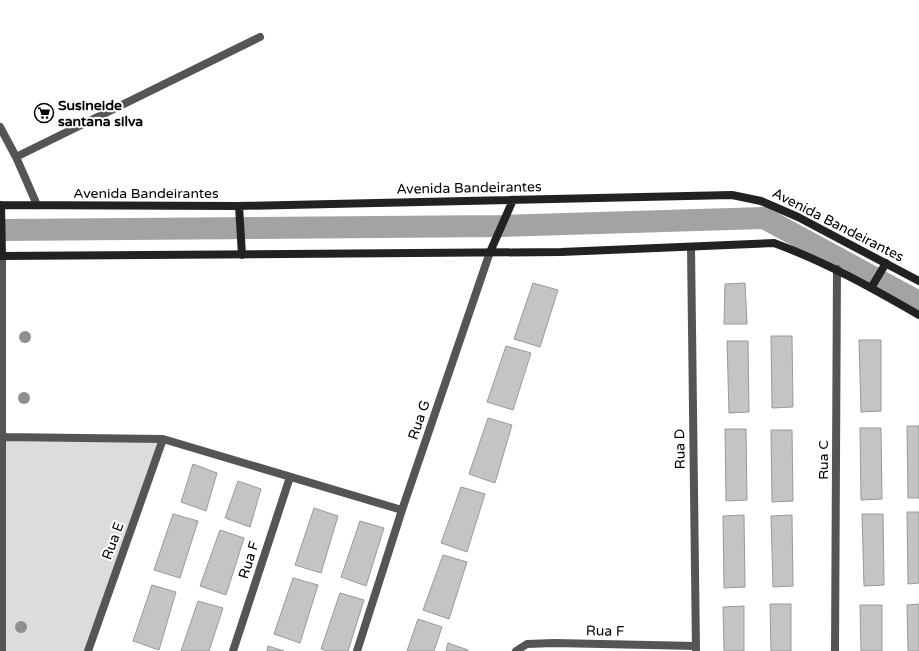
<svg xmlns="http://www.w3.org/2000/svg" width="919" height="651" viewBox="0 0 919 651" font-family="'Varela Round',sans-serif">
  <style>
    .green { fill: #dcdcdc }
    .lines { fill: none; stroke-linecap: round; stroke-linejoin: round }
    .canal { stroke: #a3a3a3; stroke-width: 22 }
    .building { fill: #c4c4c4; stroke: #999 }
    .street { stroke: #555; stroke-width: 8 }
    .secondary { stroke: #222; stroke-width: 8 }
    .tree { fill: #8f8f8f }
    .labels { text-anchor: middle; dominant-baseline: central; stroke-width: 4; stroke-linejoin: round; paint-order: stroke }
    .poi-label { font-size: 14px; font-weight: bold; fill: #000; stroke: #fff; text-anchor: start }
    .street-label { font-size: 14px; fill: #000; stroke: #fff }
  </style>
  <rect width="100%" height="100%" fill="#fff"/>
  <!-- green -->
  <path class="green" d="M 2,437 L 163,439 L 88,651 L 2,651 Z"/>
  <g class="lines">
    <!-- canal -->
    <path class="canal" d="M 0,230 L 502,226 L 764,218 L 919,302"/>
  </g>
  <!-- building -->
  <path class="building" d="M 533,283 L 558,290 L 540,347 L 514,339 Z
    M 745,283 L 747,324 L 724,324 L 725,284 Z
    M 771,336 L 792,336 L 793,407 L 772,408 Z
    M 859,340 L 881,340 L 881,411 L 861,412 Z
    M 727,341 L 748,341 L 749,412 L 729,413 Z
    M 506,346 L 531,353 L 513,410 L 487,402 Z
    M 488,418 L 512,425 L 495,483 L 469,474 Z
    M 907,426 L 919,426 L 919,498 L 908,498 Z
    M 860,428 L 881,428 L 882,499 L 861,500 Z
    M 725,429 L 746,429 L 747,500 L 726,501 Z
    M 771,430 L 792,430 L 793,501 L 772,502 Z
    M 193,464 L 217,473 L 206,511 L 181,502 Z
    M 238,481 L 261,489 L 250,527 L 225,518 Z
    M 461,487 L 485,494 L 467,552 L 441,543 Z
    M 314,508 L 338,516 L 321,573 L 295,565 Z
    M 907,512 L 919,512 L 919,583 L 908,584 Z
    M 173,514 L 198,521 L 180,578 L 154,570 Z
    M 862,514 L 883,514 L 884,585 L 864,586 Z
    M 744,515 L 745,587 L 724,588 L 723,516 Z
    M 792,515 L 793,586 L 773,587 L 771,516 Z
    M 360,521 L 384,528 L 366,586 L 341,577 Z
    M 220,530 L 244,538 L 226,595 L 200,586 Z
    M 443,555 L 467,562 L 449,619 L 423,610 Z
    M 293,578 L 318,585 L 300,643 L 274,634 Z
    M 152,585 L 176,592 L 159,650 L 133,641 Z
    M 340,593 L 364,600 L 348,651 L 327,651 L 321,649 Z
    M 198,601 L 223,608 L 209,651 L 181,651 Z
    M 770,604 L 791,604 L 791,651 L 771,651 Z
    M 919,604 L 919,651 L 908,651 L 907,605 Z
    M 860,605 L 882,605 L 882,651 L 861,651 Z
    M 744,606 L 744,651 L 724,651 L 723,607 Z
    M 418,619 L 442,627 L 434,651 L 407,651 Z
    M 448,643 L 468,650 L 468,651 L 446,651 Z
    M 268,646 L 284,651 L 267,651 Z"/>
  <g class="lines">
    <!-- street -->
    <path class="street" d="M 0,127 L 16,157 L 37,205
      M 16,157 L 260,37
      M 691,247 L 696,651
      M 2,256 L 2,651
      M 2,437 L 163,439 L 402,510
      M 88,651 L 163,439
      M 233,651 L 290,477
      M 357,651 L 402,510 L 490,252
      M 516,651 L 527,644 L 554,643 L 696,646
      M 835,651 L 837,269"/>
    <!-- secondary -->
    <path class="secondary" d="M 0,205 L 239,206 L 732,195 L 761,201 L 798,217 L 919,281
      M 1,205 L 2,256
      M 239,206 L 242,255
      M 490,252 L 513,200
      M 0,256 L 561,252 L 774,243 C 826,262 872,288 919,315
      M 871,288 L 886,263"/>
  </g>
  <!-- trees -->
  <g class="tree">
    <circle cx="25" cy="337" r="6"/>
    <circle cx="24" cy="398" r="6"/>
    <circle cx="21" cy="627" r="6"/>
  </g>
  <!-- icons -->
  <defs>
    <g id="supermarket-ring" transform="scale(1)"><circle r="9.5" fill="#fff" stroke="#000" stroke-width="1.5"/><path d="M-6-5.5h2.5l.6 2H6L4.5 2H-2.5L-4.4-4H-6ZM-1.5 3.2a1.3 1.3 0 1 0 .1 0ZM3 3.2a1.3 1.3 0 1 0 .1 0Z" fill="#000"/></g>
  </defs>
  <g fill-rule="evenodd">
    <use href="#supermarket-ring" x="44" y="113"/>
  </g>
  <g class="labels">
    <!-- poi labels -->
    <g class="poi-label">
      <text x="58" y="105">Susineide<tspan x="58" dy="16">santana silva</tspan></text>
    </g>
    <!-- street labels -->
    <g class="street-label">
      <text transform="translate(469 188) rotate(-1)">Avenida Bandeirantes</text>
      <text x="146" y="193">Avenida Bandeirantes</text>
      <text transform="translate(838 225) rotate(27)">Avenida Bandeirantes</text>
      <text transform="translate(419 420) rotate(-71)">Rua G</text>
      <text transform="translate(680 449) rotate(-91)">Rua D</text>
      <text transform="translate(823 460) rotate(-90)">Rua C</text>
      <text transform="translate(113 541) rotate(-70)">Rua E</text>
      <text transform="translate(249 560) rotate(-72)">Rua F</text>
      <text transform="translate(605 631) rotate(1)">Rua F</text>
    </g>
  </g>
</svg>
